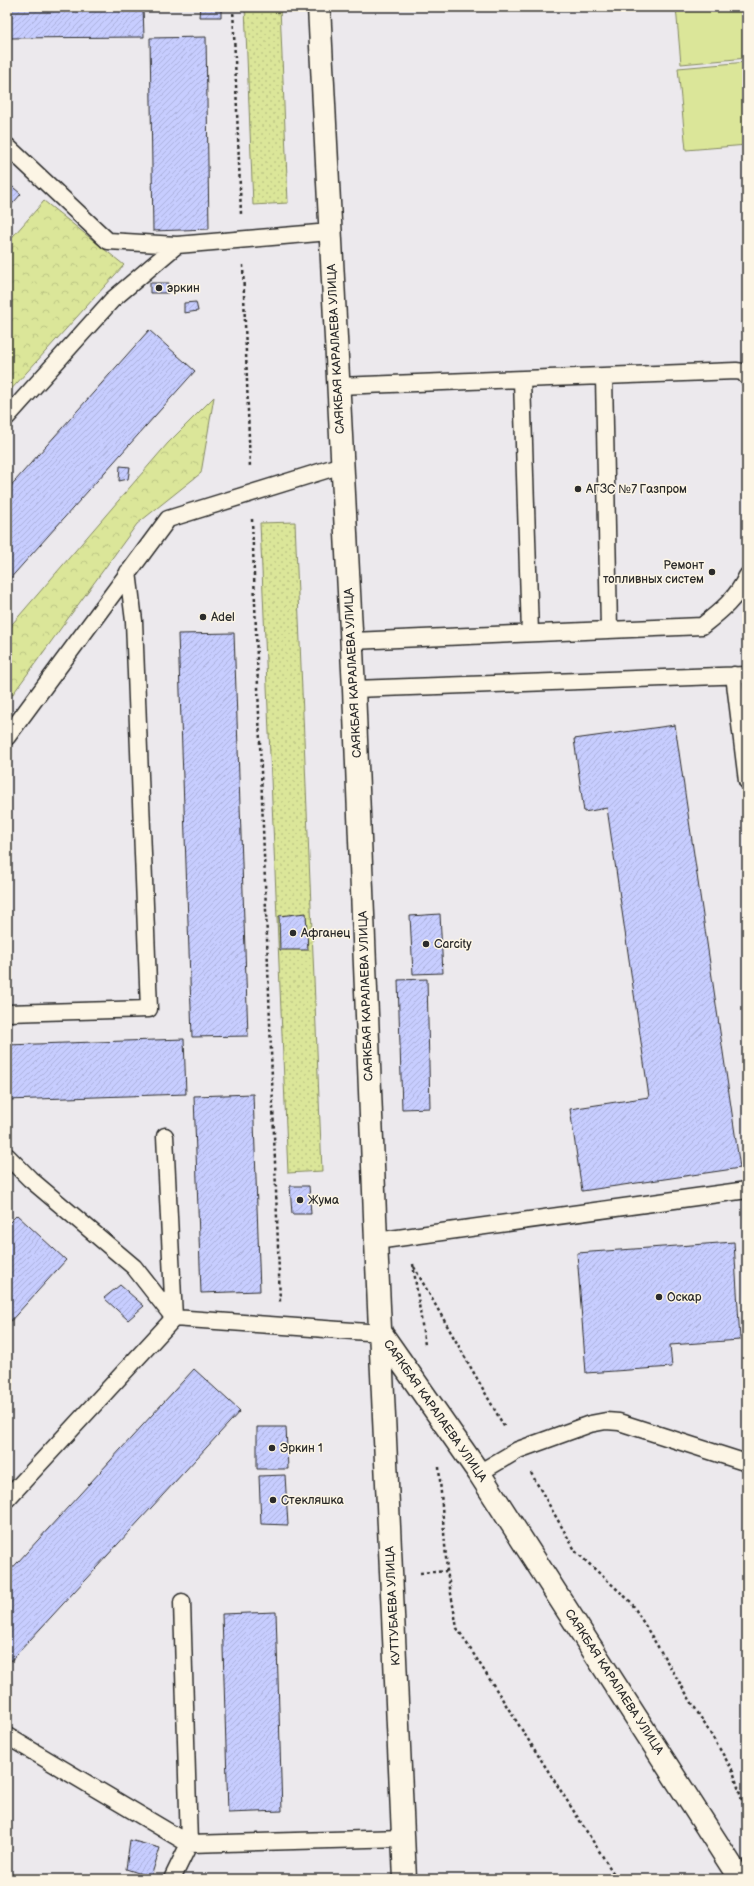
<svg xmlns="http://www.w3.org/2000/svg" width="754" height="1886" viewBox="0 0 754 1886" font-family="'Balsamiq Sans',sans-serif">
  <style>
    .grass { fill: url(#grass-dots); stroke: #838862 }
    .forest { fill: url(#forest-crowns); stroke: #838862 }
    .park { fill: #dbe699; stroke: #838862 }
    .building { fill: url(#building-hatch); stroke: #2b2b2b }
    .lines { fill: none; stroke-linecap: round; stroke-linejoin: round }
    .lane-casing { stroke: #2b2b2b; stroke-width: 19 }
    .street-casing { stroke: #2b2b2b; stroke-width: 25 }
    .secondary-casing { stroke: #2b2b2b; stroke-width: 25 }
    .path { stroke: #2b2b2b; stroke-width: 2.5; stroke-dasharray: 3 3; stroke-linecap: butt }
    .lane { stroke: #fcf5e5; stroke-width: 16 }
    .street { stroke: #fcf5e5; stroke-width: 22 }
    .secondary { stroke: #fcf5e5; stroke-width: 22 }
    .poi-dot { fill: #2b2b2b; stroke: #fcf5e5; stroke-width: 1.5 }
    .labels { text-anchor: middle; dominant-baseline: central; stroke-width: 3; stroke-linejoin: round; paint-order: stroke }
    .poi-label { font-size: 12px; fill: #2b2b2b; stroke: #fcf5e5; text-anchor: start }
    .street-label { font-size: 12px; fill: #2b2b2b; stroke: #fcf5e5 }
  </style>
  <defs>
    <pattern id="grass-dots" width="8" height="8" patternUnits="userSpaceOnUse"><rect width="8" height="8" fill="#dbe699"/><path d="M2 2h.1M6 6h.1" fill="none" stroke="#bcc584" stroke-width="1.8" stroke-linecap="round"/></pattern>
    <pattern id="forest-crowns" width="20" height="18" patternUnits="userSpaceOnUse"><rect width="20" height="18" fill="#dbe699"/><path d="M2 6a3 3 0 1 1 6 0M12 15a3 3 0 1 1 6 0" fill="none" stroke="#bcc584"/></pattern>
    <pattern id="building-hatch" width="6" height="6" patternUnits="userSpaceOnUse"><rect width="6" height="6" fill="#c7cdff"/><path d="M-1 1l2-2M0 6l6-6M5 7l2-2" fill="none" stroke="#abb0db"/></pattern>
  </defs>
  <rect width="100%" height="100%" fill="#ece9ed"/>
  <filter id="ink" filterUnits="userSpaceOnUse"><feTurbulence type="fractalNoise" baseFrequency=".025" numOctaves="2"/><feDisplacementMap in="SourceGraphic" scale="8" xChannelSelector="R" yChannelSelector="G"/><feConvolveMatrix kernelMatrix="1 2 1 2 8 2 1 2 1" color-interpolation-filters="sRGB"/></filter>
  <g filter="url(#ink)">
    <!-- grass -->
    <path class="grass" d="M 245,7 L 280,7 L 288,203 L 253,205 Z
      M 295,522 L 322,1171 L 288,1173 L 260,523 Z"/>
    <!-- forest -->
    <path class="forest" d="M 44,201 L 124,265 L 7,394 L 7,243 Z
      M 214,397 L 201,473 L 137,524 L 7,702 L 7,630 L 168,443 Z"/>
    <!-- park -->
    <path class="park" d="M 676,7 L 747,7 L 747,58 L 681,64 Z
      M 747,62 L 747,145 L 686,150 L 678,68 Z"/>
    <!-- building -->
    <path class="building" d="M 7,7 L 143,7 L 144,37 L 7,38 Z
      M 200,7 L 221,7 L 221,17 L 199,17 Z
      M 206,37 L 209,229 L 153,231 L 150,38 Z
      M 7,182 L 21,194 L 7,210 Z
      M 150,283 L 169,283 L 168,293 L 150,293 Z
      M 196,302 L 198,311 L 184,313 L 184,303 Z
      M 149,330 L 195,371 L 7,582 L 7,490 Z
      M 120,466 L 130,467 L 128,479 L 119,481 Z
      M 234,633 L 248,1036 L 192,1037 L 178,634 Z
      M 675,725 L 740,1168 L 582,1191 L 570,1109 L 649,1097 L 607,808 L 584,812 L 574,739 Z
      M 306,913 L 308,950 L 280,950 L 279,916 Z
      M 440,914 L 443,973 L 413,974 L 410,916 Z
      M 427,979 L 430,1108 L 402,1109 L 398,980 Z
      M 184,1039 L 186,1094 L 7,1100 L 7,1045 Z
      M 253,1094 L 260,1291 L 201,1293 L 194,1096 Z
      M 290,1186 L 309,1186 L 311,1214 L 292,1214 Z
      M 17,1215 L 66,1260 L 7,1325 L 7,1225 Z
      M 734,1242 L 740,1340 L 670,1345 L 672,1367 L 586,1373 L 577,1253 Z
      M 120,1285 L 144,1306 L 128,1320 L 104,1298 Z
      M 194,1369 L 240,1411 L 7,1665 L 7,1574 Z
      M 257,1427 L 286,1427 L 288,1469 L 257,1469 Z
      M 285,1475 L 288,1525 L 261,1524 L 259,1476 Z
      M 276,1612 L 282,1811 L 228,1813 L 222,1614 Z
      M 130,1840 L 160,1848 L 151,1877 L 126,1869 Z"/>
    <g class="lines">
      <!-- lane casing -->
      <g class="lane-casing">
        <path id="lane" d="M 7,146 L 108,241 L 177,245 L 330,232
          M 604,377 L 609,629
          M 522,380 L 530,633
          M 338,386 L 736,371 L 743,372 L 747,377
          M 7,417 L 112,300 L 177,245
          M 352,641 L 702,626 C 721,611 737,598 747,576
          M 734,675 L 747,781
          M 354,689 L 747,675
          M 7,737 L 168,519 L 342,465
          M 7,1013 L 149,1009 L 134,621 L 128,572
          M 7,1156 L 30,1179 L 134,1267 L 174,1318 L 381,1333
          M 376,1241 L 747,1190
          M 479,1473 L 518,1450 L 590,1424 L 606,1421 L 619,1422 L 747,1463
          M 7,1499 L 174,1318 L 165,1136
          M 182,1602 L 189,1844
          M 7,1736 L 189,1844
          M 172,1879 L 189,1844 L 404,1838"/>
      </g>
      <!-- street casing -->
      <g class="street-casing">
        <path id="street" d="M 381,1333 L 479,1473 L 740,1879"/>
      </g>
      <!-- secondary casing -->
      <g class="secondary-casing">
        <path id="secondary" d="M 319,7 L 354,689 L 376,1241 L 405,1879"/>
      </g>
      <!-- path -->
      <path class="path" d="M 233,7 L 241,214
        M 243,265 L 250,468
        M 252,519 L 280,1302
        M 413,1264 L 425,1345
        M 414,1267 L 505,1428
        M 439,1467 L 447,1571 L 457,1628 L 617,1879
        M 531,1473 L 576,1552 L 631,1602 L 733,1771 L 747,1817
        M 420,1573 L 447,1571"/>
      <!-- lane -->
      <use href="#lane" class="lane"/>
      <!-- street -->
      <use href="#street" class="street"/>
      <!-- secondary -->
      <use href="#secondary" class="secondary"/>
    </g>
  </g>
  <!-- markers -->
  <g class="poi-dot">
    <circle cx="159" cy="288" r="4"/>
    <circle cx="578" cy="489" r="4"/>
    <circle cx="712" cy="572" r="4"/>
    <circle cx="203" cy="617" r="4"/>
    <circle cx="293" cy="933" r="4"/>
    <circle cx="426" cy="944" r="4"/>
    <circle cx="300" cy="1200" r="4"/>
    <circle cx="659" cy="1297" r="4"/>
    <circle cx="272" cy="1448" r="4"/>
    <circle cx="273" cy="1500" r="4"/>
  </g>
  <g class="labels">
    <!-- poi labels -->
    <g class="poi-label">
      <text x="167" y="288">эркин</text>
      <text x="586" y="489">АГЗС №7 Газпром</text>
      <text x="704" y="565" text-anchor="end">Ремонт<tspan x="704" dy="14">топливных систем</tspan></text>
      <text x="211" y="617">Adel</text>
      <text x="301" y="933">Афганец</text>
      <text x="434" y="944">Carcity</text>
      <text x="308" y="1200">Жума</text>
      <text x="667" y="1297">Оскар</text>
      <text x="280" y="1448">Эркин 1</text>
      <text x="281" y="1500">Стекляшка</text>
    </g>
    <!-- street labels -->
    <g class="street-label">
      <text transform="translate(336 349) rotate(-93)">САЯКБАЯ КАРАЛАЕВА УЛИЦА</text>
      <text transform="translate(353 673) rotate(-93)">САЯКБАЯ КАРАЛАЕВА УЛИЦА</text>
      <text transform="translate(366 996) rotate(-92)">САЯКБАЯ КАРАЛАЕВА УЛИЦА</text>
      <text transform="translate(435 1411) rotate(55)">САЯКБАЯ КАРАЛАЕВА УЛИЦА</text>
      <text transform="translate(393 1606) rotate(-93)">КУТТУБАЕВА УЛИЦА</text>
      <text transform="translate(614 1682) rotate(57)">САЯКБАЯ КАРАЛАЕВА УЛИЦА</text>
    </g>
  </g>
  <!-- margin -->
  <rect width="754" height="1886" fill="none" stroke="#fcf5e5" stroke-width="24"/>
  <rect x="12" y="12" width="730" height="1862" fill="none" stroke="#2b2b2b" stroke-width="1.5" filter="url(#ink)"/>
</svg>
